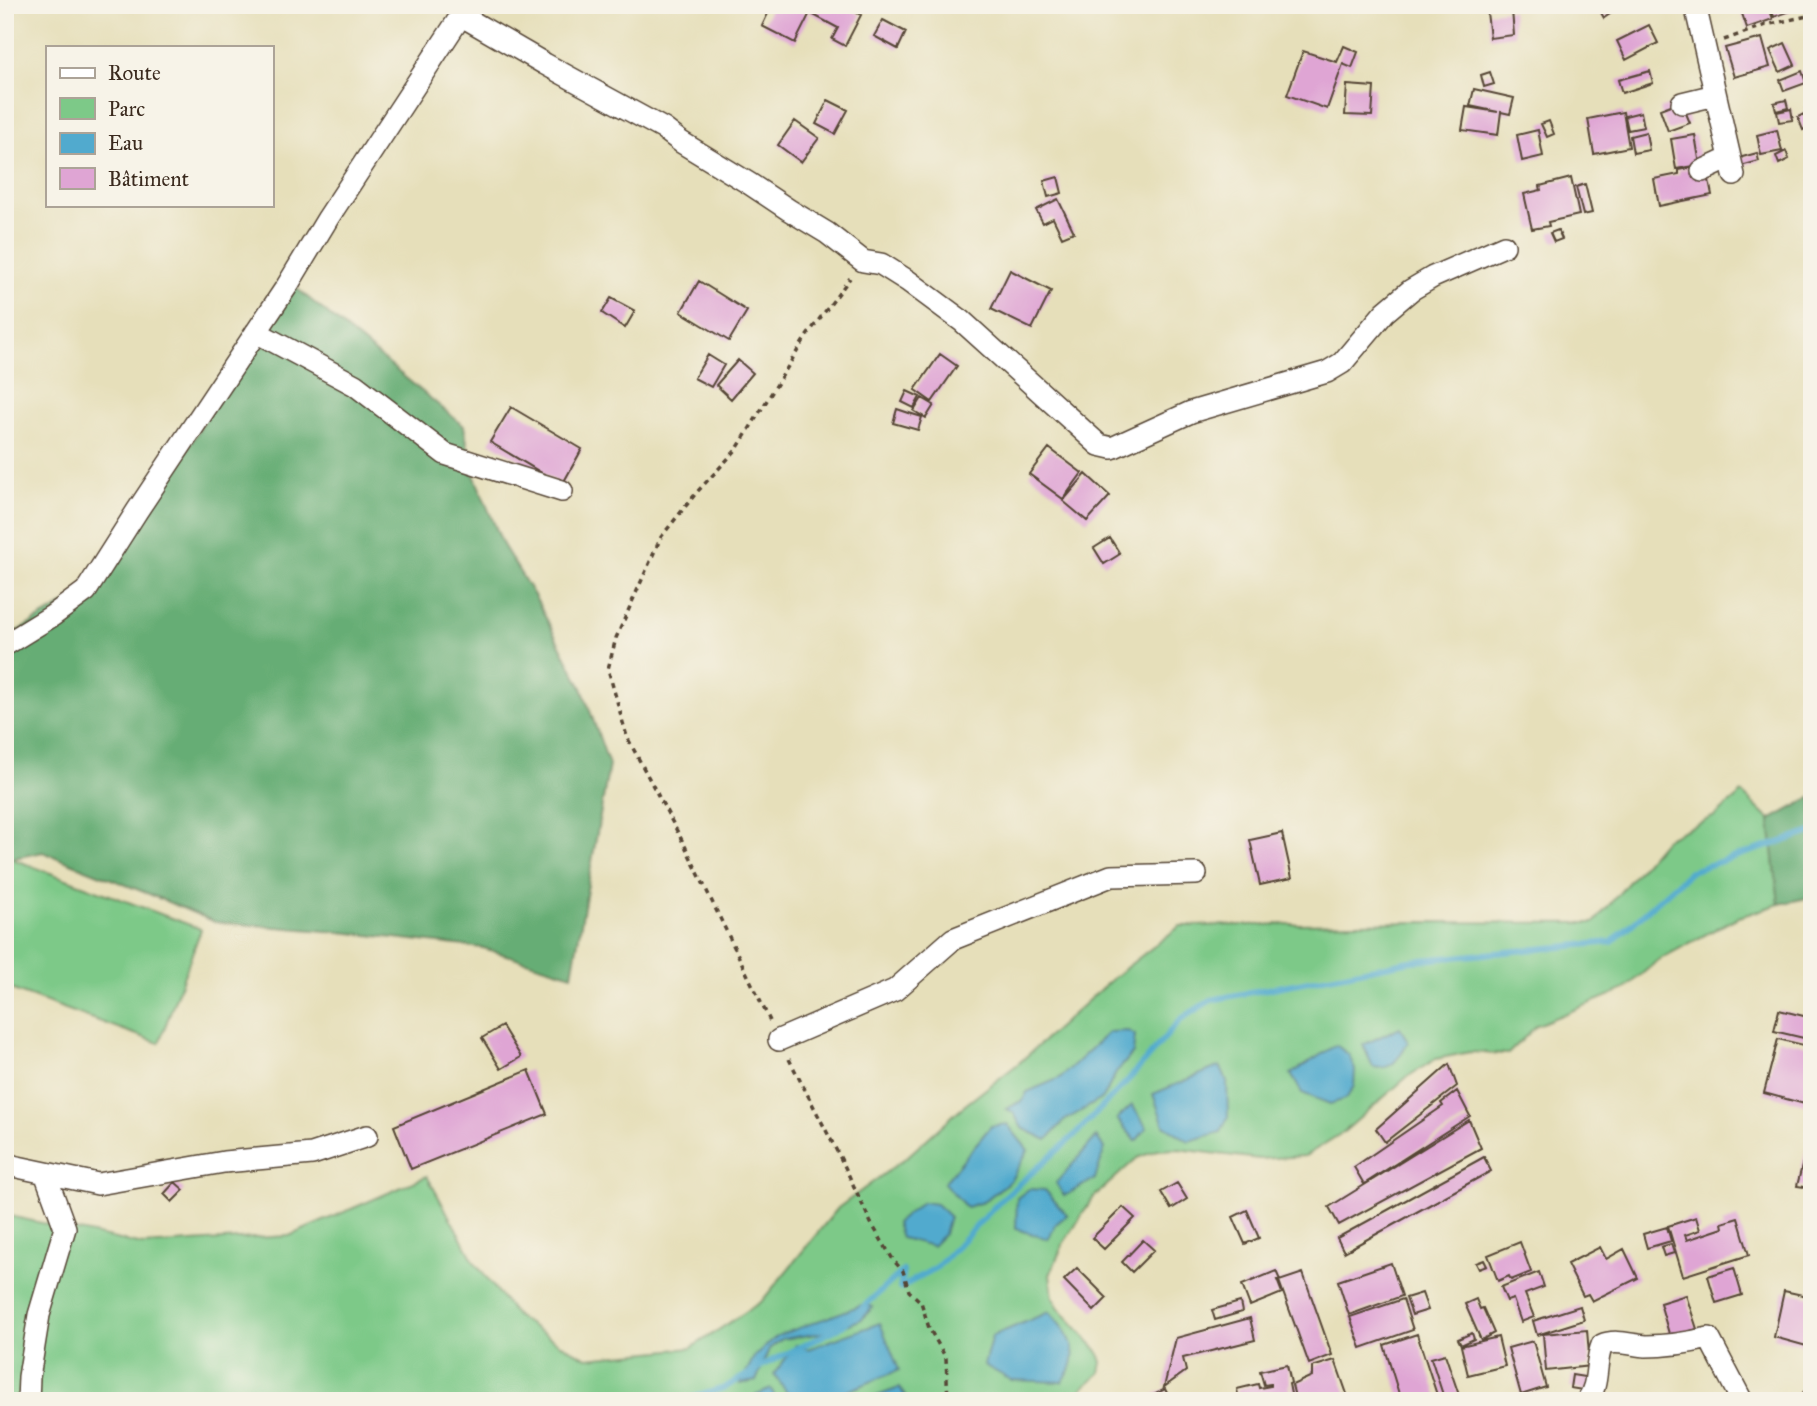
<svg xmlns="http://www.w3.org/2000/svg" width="1817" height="1406" viewBox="0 0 1817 1406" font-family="'IM FELL Great Primer',serif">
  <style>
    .green { fill: #7dc988; stroke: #5c7a53; stroke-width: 2 }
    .forest { fill: #66ad74; stroke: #506c49; stroke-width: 2 }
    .water { fill: #51aace; stroke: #466a76; stroke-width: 2 }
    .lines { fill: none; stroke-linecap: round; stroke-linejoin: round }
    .stream { stroke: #51aace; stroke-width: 6 }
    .building { fill: #dfa5d4 }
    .minor-casing { stroke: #554535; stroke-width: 24 }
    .path { stroke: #554535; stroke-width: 3.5; stroke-dasharray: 5 5; stroke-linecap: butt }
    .minor { stroke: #fff; stroke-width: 21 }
  </style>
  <rect width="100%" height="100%" fill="#f7f3e8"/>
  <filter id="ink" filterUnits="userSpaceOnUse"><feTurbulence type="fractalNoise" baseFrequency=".0143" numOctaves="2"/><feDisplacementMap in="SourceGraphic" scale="14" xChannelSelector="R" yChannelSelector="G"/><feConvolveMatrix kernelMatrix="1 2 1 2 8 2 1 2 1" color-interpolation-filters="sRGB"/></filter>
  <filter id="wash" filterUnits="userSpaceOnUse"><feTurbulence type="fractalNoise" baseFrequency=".00686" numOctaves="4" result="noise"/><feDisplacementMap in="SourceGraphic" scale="28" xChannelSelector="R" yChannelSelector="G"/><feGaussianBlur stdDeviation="1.57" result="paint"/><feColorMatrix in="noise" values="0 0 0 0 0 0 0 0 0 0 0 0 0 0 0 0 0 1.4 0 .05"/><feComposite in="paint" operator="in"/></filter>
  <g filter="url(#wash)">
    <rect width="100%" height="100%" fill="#e6dfba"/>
    <!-- green -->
    <path class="green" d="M 1742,793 L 1770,820 L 1779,904 L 1736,918 L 1658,960 L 1625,989 L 1537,1025 L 1508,1054 L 1470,1052 L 1436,1059 L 1407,1077 L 1345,1131 L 1305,1156 L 1259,1159 L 1178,1149 L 1158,1150 L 1137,1158 L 1094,1197 L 1063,1244 L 1050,1275 L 1053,1298 L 1059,1308 L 1098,1351 L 1102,1362 L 1100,1373 L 1068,1401 L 5,1401 L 5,1215 L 143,1245 L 289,1236 L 427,1176 L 475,1263 L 516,1316 L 562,1345 L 587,1358 L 691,1348 L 762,1301 L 838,1208 L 908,1156 L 960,1109 L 1019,1063 L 1113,978 L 1180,926 L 1417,922 L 1594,923 L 1665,839 L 1715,816 Z
      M 10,858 L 201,929 L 159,1043 L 5,987 L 5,870 Z"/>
    <!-- forest -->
    <path class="forest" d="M 289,282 L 464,426 L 472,470 L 503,545 L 535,597 L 582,688 L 609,765 L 572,975 L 483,948 L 350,933 L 215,922 L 149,894 L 43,852 L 5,860 L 5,638 L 84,593 L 142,524 Z
      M 1812,797 L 1812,897 L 1779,904 L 1770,820 Z"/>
    <!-- water -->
    <path class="water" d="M 1400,1027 L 1408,1042 C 1399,1057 1394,1071 1373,1067 L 1363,1045 Z
      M 1128,1031 L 1135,1035 L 1133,1053 L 1116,1073 L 1103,1098 L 1064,1121 L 1047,1140 L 1022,1128 L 1013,1112 L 1006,1109 L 1023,1100 L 1027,1092 L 1060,1078 L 1109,1032 Z
      M 1336,1045 L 1349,1055 L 1355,1070 L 1354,1086 L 1346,1099 L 1330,1104 L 1302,1093 L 1291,1074 Z
      M 1220,1066 L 1227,1081 L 1228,1117 L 1221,1132 L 1189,1141 L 1164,1125 L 1153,1094 Z
      M 1132,1105 L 1147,1128 L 1136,1141 L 1117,1119 Z
      M 1007,1124 L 1028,1150 L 1011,1180 L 983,1202 L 966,1207 L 944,1183 L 991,1126 Z
      M 1096,1137 L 1105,1148 L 1095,1179 L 1064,1196 L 1056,1183 Z
      M 1029,1189 L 1045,1190 L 1067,1215 L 1056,1224 L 1048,1239 L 1016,1229 L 1017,1198 Z
      M 922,1202 L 936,1204 L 949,1216 L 944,1234 L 932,1246 L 901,1238 L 896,1223 Z
      M 864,1304 L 873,1307 L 862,1319 L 830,1332 L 782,1339 L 769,1349 L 756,1381 L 740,1384 L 754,1357 L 777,1336 Z
      M 1049,1312 C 1063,1328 1080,1344 1071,1368 C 1070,1372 1064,1378 1062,1382 L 1011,1380 L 984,1365 L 992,1336 Z
      M 880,1323 L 899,1370 L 824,1401 L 793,1401 L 774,1374 L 796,1345 L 808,1349 Z
      M 899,1388 L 909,1401 L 864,1401 Z
      M 771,1389 L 777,1401 L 743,1401 Z"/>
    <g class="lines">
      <!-- stream -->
      <path class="stream" d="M 860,1310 L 903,1271 L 900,1288 L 937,1267 L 1002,1199 L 1076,1134 L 1130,1078 L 1181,1019 L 1211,1000 L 1411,961 L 1612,942 L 1691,871 L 1812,832
        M 682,1401 L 724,1388 L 771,1361 L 841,1327 L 847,1322"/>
    </g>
    <g id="blocks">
      <!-- building -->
      <path class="building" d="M 772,5 L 790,5 L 809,15 L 795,43 L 762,26 Z
        M 795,5 L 850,5 L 848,8 L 861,15 L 845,46 L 832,39 L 838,28 Z
        M 1605,5 L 1623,5 L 1604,18 L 1599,9 Z
        M 1739,5 L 1768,5 L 1773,19 L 1747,28 Z
        M 1770,5 L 1798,5 L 1799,8 L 1774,17 Z
        M 1512,10 L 1514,35 L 1490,38 L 1487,12 Z
        M 883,20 L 906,32 L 898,49 L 874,36 Z
        M 1649,25 L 1658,43 L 1626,60 L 1617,41 Z
        M 1762,38 L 1770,67 L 1734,77 L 1725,48 Z
        M 1785,43 L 1795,65 L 1780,72 L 1770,50 Z
        M 1344,46 L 1358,52 L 1352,68 L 1343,64 L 1327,109 L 1287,95 L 1303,51 L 1337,62 Z
        M 1650,71 L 1653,83 L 1622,93 L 1618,80 Z
        M 1802,71 L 1806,83 L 1784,91 L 1780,80 Z
        M 1490,72 L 1494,84 L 1484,87 L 1481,75 Z
        M 1347,85 L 1374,87 L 1372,116 L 1345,115 Z
        M 1474,89 L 1514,98 L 1510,114 L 1501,112 L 1498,135 L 1462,130 L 1466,107 L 1498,112 L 1470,106 Z
        M 828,100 L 848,110 L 835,134 L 816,124 Z
        M 1786,100 L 1788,108 L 1776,111 L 1774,103 Z
        M 1681,101 L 1690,123 L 1668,131 L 1660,109 Z
        M 1812,104 L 1812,121 L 1805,109 Z
        M 1791,109 L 1793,120 L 1779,122 L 1777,112 Z
        M 1623,112 L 1629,147 L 1594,154 L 1588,119 Z
        M 1641,112 L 1644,127 L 1628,130 L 1625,116 Z
        M 1804,114 L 1809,127 L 1803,130 L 1798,117 Z
        M 795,121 L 819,138 L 801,162 L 778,145 Z
        M 1549,121 L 1554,134 L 1547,137 L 1541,124 Z
        M 1538,130 L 1543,156 L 1522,161 L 1517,135 Z
        M 1777,130 L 1782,151 L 1761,155 L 1757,135 Z
        M 1646,132 L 1649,150 L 1633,153 L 1630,136 Z
        M 1695,135 L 1700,165 L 1676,169 L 1671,139 Z
        M 1786,151 L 1789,159 L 1779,164 L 1776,156 Z
        M 1757,153 L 1759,161 L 1737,167 L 1735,159 Z
        M 1706,165 L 1712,195 L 1659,206 L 1654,179 L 1679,174 L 1679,170 Z
        M 1058,177 L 1062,193 L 1048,197 L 1044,181 Z
        M 1571,178 L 1579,215 L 1548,222 L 1549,226 L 1532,229 L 1524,194 L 1541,190 L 1540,186 Z
        M 1585,184 L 1592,213 L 1583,215 L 1576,187 Z
        M 1058,199 L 1074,232 L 1062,237 L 1053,218 L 1043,223 L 1036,210 Z
        M 1558,230 L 1562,239 L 1554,242 L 1550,233 Z
        M 1010,270 L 1051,291 L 1032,329 L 991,309 Z
        M 699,281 L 747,311 L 729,341 L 681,312 Z
        M 611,298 L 635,311 L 625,328 L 602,313 Z
        M 940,354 L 957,366 L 932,402 L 915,390 Z
        M 708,355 L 724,365 L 711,387 L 694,378 Z
        M 738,360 L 753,373 L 731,399 L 716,385 Z
        M 907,391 L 920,397 L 914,408 L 902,402 Z
        M 922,398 L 934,405 L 926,418 L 914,411 Z
        M 511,407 L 582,449 L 562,485 L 490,442 Z
        M 897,409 L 912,414 L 911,415 L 912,414 L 922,417 L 918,430 L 893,423 Z
        M 1049,448 L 1082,473 L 1063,499 L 1029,474 Z
        M 1086,474 L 1110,496 L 1087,521 L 1063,501 Z
        M 1110,538 L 1120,554 L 1104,564 L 1094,548 Z
        M 1282,833 L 1292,878 L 1260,885 L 1250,840 Z
        M 1779,1010 L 1812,1018 L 1812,1040 L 1774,1031 Z
        M 502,1026 L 521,1057 L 501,1069 L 482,1038 Z
        M 1778,1039 L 1812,1047 L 1812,1106 L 1764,1093 Z
        M 1449,1064 L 1457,1086 L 1385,1142 L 1376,1129 Z
        M 529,1070 L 547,1114 L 411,1169 L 394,1126 Z
        M 1457,1091 L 1470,1116 L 1364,1184 L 1354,1167 L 1443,1106 L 1441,1103 Z
        M 1469,1120 L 1481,1148 L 1339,1225 L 1329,1207 Z
        M 1811,1130 L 1812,1130 L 1812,1188 L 1797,1186 Z
        M 1484,1157 L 1491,1171 L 1344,1252 L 1337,1238 Z
        M 175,1182 L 184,1190 L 172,1202 L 164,1194 Z
        M 1177,1183 L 1187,1199 L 1171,1209 L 1161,1192 Z
        M 1123,1207 L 1135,1218 L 1104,1249 L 1092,1238 Z
        M 1247,1210 L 1259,1238 L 1245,1244 L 1233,1217 Z
        M 1696,1217 L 1700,1230 L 1685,1235 L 1687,1240 L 1723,1228 L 1722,1223 L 1738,1218 L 1749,1255 L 1683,1276 L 1668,1226 Z
        M 1667,1227 L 1671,1241 L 1647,1248 L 1643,1234 Z
        M 1143,1240 L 1154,1250 L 1132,1272 L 1122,1262 Z
        M 1520,1242 L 1531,1272 L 1511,1280 L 1509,1276 L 1498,1281 L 1488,1255 Z
        M 1671,1244 L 1674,1253 L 1664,1256 L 1661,1247 Z
        M 1600,1247 L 1606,1259 L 1624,1249 L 1638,1278 L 1592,1301 L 1588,1294 L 1583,1296 L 1567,1264 Z
        M 1484,1260 L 1487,1266 L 1479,1269 L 1476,1263 Z
        M 1391,1263 L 1402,1296 L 1349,1315 L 1338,1281 Z
        M 1077,1268 L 1107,1298 L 1094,1311 L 1064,1280 Z
        M 1734,1268 L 1742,1295 L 1716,1303 L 1708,1276 Z
        M 1276,1271 L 1280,1280 L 1277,1280 L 1282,1293 L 1250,1306 L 1242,1285 Z
        M 1539,1272 L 1544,1287 L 1525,1294 L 1534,1317 L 1521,1322 L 1513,1299 L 1507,1301 L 1501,1287 Z
        M 1303,1273 L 1332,1355 L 1309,1364 L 1279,1281 Z
        M 1784,1291 L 1812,1297 L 1810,1347 L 1774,1337 Z
        M 1422,1293 L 1428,1310 L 1412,1315 L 1406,1298 Z
        M 1686,1295 L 1697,1329 L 1670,1337 L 1660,1303 Z
        M 1403,1299 L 1413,1330 L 1361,1348 L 1350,1317 Z
        M 1476,1299 L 1480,1309 L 1483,1308 L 1494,1333 L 1481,1340 L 1465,1304 Z
        M 1240,1302 L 1242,1312 L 1215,1320 L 1212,1310 Z
        M 1580,1306 L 1584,1320 L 1537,1335 L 1533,1321 Z
        M 1250,1318 L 1255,1340 L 1183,1358 L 1186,1371 L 1164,1387 L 1176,1338 Z
        M 1587,1330 L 1590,1366 L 1546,1371 L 1543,1334 Z
        M 1472,1333 L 1474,1339 L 1461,1345 L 1458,1339 Z
        M 1417,1334 L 1439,1401 L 1395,1401 L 1393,1396 L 1399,1394 L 1384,1345 Z
        M 1498,1337 L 1505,1366 L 1468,1375 L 1461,1346 Z
        M 1533,1341 L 1546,1387 L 1521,1395 L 1508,1348 Z
        M 1445,1354 L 1461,1401 L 1445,1401 L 1431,1358 Z
        M 1335,1360 L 1347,1394 L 1314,1401 L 1296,1401 L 1292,1385 L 1312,1376 L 1312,1367 Z
        M 1287,1365 L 1291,1383 L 1289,1384 L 1292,1399 L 1239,1401 L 1237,1389 L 1258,1384 L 1259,1388 L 1271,1386 L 1271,1384 L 1264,1385 L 1260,1371 Z
        M 1572,1375 L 1591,1378 L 1589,1391 L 1570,1388 Z
        M 1165,1389 L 1171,1401 L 1147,1401 L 1146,1399 Z"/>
    </g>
  </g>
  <g filter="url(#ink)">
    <use href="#blocks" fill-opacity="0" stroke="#554535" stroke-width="2"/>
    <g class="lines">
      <!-- minor casing -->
      <g class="minor-casing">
        <path id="minor" d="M 1695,5 L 1734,175
          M 462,16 L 545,64 L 664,129 L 681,142 L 750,184 L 789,210 L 827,233 L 863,261 L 881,264 L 908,281 L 962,321 L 1099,445 L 1112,448 L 1191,412 L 1327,372 L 1342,363 L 1385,312 L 1411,290 L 1433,277 L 1504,246
          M 1682,103 L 1715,95
          M 1702,171 L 1730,158
          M 256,332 L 355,385 L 445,454 L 562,491
          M 5,645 L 52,616 L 86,591 L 137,511 L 287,286 L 328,218 L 468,5
          M 779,1040 L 895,990 L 953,939 L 1111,876 L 1196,874
          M 5,1162 L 13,1166 L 98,1184 L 224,1162 L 312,1154 L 367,1136
          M 28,1401 L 29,1377 L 39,1315 L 65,1228 L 45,1173
          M 1587,1401 C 1600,1384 1594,1364 1602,1345 C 1615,1339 1632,1345 1646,1346 C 1668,1346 1688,1343 1709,1338 L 1742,1401
          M 1811,1401 L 1812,1399"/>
      </g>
      <!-- path -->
      <path class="path" d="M 1724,40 L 1766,25 L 1812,15
        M 770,1021 L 685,846 L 627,737 L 608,669 L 616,638 L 661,537 L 697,492 L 737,449 L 806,337 L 850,278
        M 789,1059 L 844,1165 L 871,1223 L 894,1261 L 903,1271 L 909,1291 L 921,1302 L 929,1328 L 946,1358 L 948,1401"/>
      <!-- minor -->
      <use href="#minor" class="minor"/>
    </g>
  </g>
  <!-- margin -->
  <rect width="1817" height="1406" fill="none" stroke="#f7f3e8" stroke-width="28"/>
  <!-- legend -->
  <rect x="46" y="46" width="228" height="161" fill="#f7f3e8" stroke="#aca397" stroke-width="2"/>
  <rect x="60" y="68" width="35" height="10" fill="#ffffff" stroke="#aca397" stroke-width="2"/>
  <text x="108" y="80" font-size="21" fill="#3b2a1e">Route</text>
  <rect x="60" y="98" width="35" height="21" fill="#7dc988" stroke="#aca397" stroke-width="2"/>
  <text x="108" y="116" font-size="21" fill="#3b2a1e">Parc</text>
  <rect x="60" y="133" width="35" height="21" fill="#51aace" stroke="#aca397" stroke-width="2"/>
  <text x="108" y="150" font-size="21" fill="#3b2a1e">Eau</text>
  <rect x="60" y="168" width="35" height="21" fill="#dfa5d4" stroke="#aca397" stroke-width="2"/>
  <text x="108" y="186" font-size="21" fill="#3b2a1e">Bâtiment</text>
</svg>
